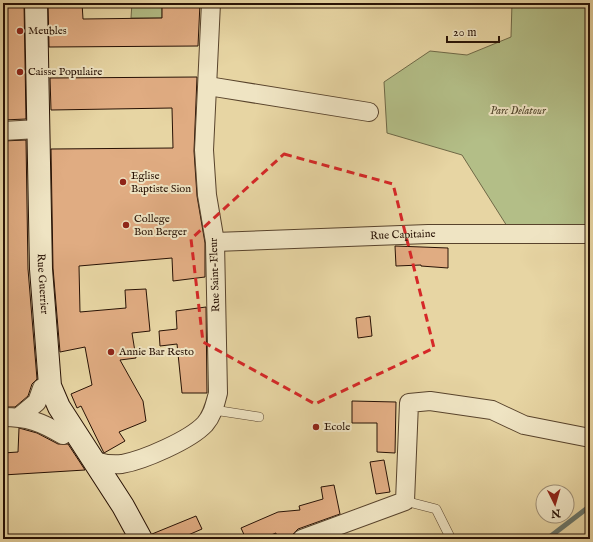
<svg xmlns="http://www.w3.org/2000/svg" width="593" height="542" viewBox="0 0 593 542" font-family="'IM FELL English',serif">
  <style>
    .green { fill: #b3be87; stroke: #6e6846 }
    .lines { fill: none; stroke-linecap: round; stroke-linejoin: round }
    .stream { stroke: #6b766a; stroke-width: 5 }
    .building { fill: #e0ac82; stroke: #281205 }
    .lane-casing { stroke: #58432c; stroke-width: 10 }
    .street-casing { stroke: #58432c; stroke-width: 20 }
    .secondary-casing { stroke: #281205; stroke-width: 24 }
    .lane { stroke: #efe4c3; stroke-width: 9 }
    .street { stroke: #efe4c3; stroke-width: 18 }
    .secondary { stroke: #efe4c3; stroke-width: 22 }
    .marked { fill: none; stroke: #d62828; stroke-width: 3; stroke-dasharray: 8 5; stroke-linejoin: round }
    .poi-dot { fill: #8f2418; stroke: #efe4c3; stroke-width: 1.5 }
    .labels { text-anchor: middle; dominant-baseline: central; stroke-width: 4; stroke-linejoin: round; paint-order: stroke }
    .poi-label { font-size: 11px; fill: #281205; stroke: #efe4c3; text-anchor: start }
    .park-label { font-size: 11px; font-style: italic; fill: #52462c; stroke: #efe4c3 }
    .street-label { font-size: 11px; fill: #281205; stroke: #efe4c3 }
  </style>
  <rect width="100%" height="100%" fill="#e7d5a3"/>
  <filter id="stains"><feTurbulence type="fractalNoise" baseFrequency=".005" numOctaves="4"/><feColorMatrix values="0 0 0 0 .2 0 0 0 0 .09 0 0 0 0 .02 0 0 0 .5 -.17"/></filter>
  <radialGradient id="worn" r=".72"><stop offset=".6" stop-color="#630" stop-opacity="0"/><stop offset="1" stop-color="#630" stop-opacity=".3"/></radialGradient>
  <!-- green -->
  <path class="green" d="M 132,3 L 162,3 L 162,18 L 131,18 Z
    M 512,3 L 590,3 L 590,234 L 512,234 L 462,155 L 387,133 L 384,82 L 430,51 L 467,55 L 511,37 Z"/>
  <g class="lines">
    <!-- stream -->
    <path class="stream" d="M 547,539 L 590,506"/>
  </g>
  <!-- building -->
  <path class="building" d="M 3,3 L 24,3 L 26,119 L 3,120 Z
    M 48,3 L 82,3 L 83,19 L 162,18 L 162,3 L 200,3 L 198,46 L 49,47 Z
    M 197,77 L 194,151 L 197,196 L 205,243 L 205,277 L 173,281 L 172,258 L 79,266 L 80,312 L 126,308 L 125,290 L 146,289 L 150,331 L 132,333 L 136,358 L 120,360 L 143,401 L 146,421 L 119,432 L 125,441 L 104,453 L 81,406 L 77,408 L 71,394 L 92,385 L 85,347 L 60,352 L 53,268 L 51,149 L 173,148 L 172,108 L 51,110 L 50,78 Z
    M 26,140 L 28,269 L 37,379 L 32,384 L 28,396 L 15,407 L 3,407 L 3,385 L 7,385 L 4,320 L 5,251 L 3,252 L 3,141 Z
    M 395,246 L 448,248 L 448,268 L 421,266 L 421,265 L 396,266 Z
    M 206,307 L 207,393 L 182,393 L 177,344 L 160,346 L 159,331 L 177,329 L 176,311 Z
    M 370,316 L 372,336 L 358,338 L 356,318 Z
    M 352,401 L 396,402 L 395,453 L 377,452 L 377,423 L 352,423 Z
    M 19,428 L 37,433 L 58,444 L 68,444 L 85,470 L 3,475 L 3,453 L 18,452 Z
    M 384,460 L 390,492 L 376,494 L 370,462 Z
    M 334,485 L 340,514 L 298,529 L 291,536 L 276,538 L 276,533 L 261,539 L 246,539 L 241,528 L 278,512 L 300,510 L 299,506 L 323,499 L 321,487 Z
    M 196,516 L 202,529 L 179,539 L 153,539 L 152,534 Z"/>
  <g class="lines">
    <!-- lane casing -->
    <g class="lane-casing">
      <path id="lane" d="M 214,410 L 259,417
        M 405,501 L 436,509 L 451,539"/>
    </g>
    <!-- street casing -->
    <g class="street-casing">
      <g id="street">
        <path d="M 208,86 L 369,112"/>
        <path d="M 3,131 L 38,129"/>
        <path id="s1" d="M 215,242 L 428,234 L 590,234"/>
        <path d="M 3,417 C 28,417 41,422 63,435"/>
        <path d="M 19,417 L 37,402 L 42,388"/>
        <path d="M 95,461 C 104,464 112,465 122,464 C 144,460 190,440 205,424 C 213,415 215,404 218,393 L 215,242 L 207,195 L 204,150 L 211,3"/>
        <path d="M 302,539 L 405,501 L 409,403 L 430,401 L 492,410 L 524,425 L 590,438"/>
      </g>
    </g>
    <!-- secondary casing -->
    <g class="secondary-casing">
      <g id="secondary">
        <path id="s2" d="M 36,3 L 41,269 L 50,386 L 59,407 L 123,506 L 141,539"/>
      </g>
    </g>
    <!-- lane -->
    <use href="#lane" class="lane"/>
    <!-- street -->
    <use href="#street" class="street"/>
    <!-- secondary -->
    <use href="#secondary" class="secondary"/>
  </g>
  <!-- marked area -->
  <path class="marked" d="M 284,154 L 393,184 L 434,348 L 315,404 L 203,342 L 191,239 Z"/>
  <!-- markers -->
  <g class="poi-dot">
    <circle cx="20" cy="31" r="4"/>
    <circle cx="20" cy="72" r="4"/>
    <circle cx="123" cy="182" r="4"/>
    <circle cx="126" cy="225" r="4"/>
    <circle cx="111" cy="352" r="4"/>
    <circle cx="316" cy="427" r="4"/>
  </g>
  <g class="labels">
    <!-- poi labels -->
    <g class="poi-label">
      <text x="28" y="31">Meubles</text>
      <text x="28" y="72">Caisse Populaire</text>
      <text x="131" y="176">Eglise<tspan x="131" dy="13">Baptiste Sion</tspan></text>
      <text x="134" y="219">College<tspan x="134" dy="13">Bon Berger</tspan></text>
      <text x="119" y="352">Annie Bar Resto</text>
      <text x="324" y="427">Ecole</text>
    </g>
    <!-- park labels -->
    <g class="park-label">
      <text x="518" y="111">Parc Delatour</text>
    </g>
    <!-- street labels -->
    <g class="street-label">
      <text stroke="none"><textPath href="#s1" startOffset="188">Rue Capitaine</textPath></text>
      <text transform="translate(215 275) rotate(-92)">Rue Saint-Fleur</text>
      <text stroke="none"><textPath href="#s2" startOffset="281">Rue Guerrier</textPath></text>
    </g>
  </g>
  <!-- margin -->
  <rect width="593" height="542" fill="none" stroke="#e7d5a3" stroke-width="16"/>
  <rect x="4" y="4" width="585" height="534" fill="none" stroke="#281205" stroke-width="2"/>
  <rect x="8" y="8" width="577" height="526" fill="none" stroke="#281205"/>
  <!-- north arrow -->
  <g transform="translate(555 504) rotate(175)"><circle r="19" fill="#efe4c3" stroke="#9f9077"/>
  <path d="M0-3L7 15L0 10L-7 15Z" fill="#8f2418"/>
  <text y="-6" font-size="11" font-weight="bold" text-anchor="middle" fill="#281205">N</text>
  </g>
  <!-- scale -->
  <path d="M447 36v6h52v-6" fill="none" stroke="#281205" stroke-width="2"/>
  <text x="453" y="36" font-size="12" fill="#281205" stroke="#efe4c3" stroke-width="3" paint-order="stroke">20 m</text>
  <rect width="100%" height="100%" filter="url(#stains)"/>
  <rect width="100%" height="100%" fill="url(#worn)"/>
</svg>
